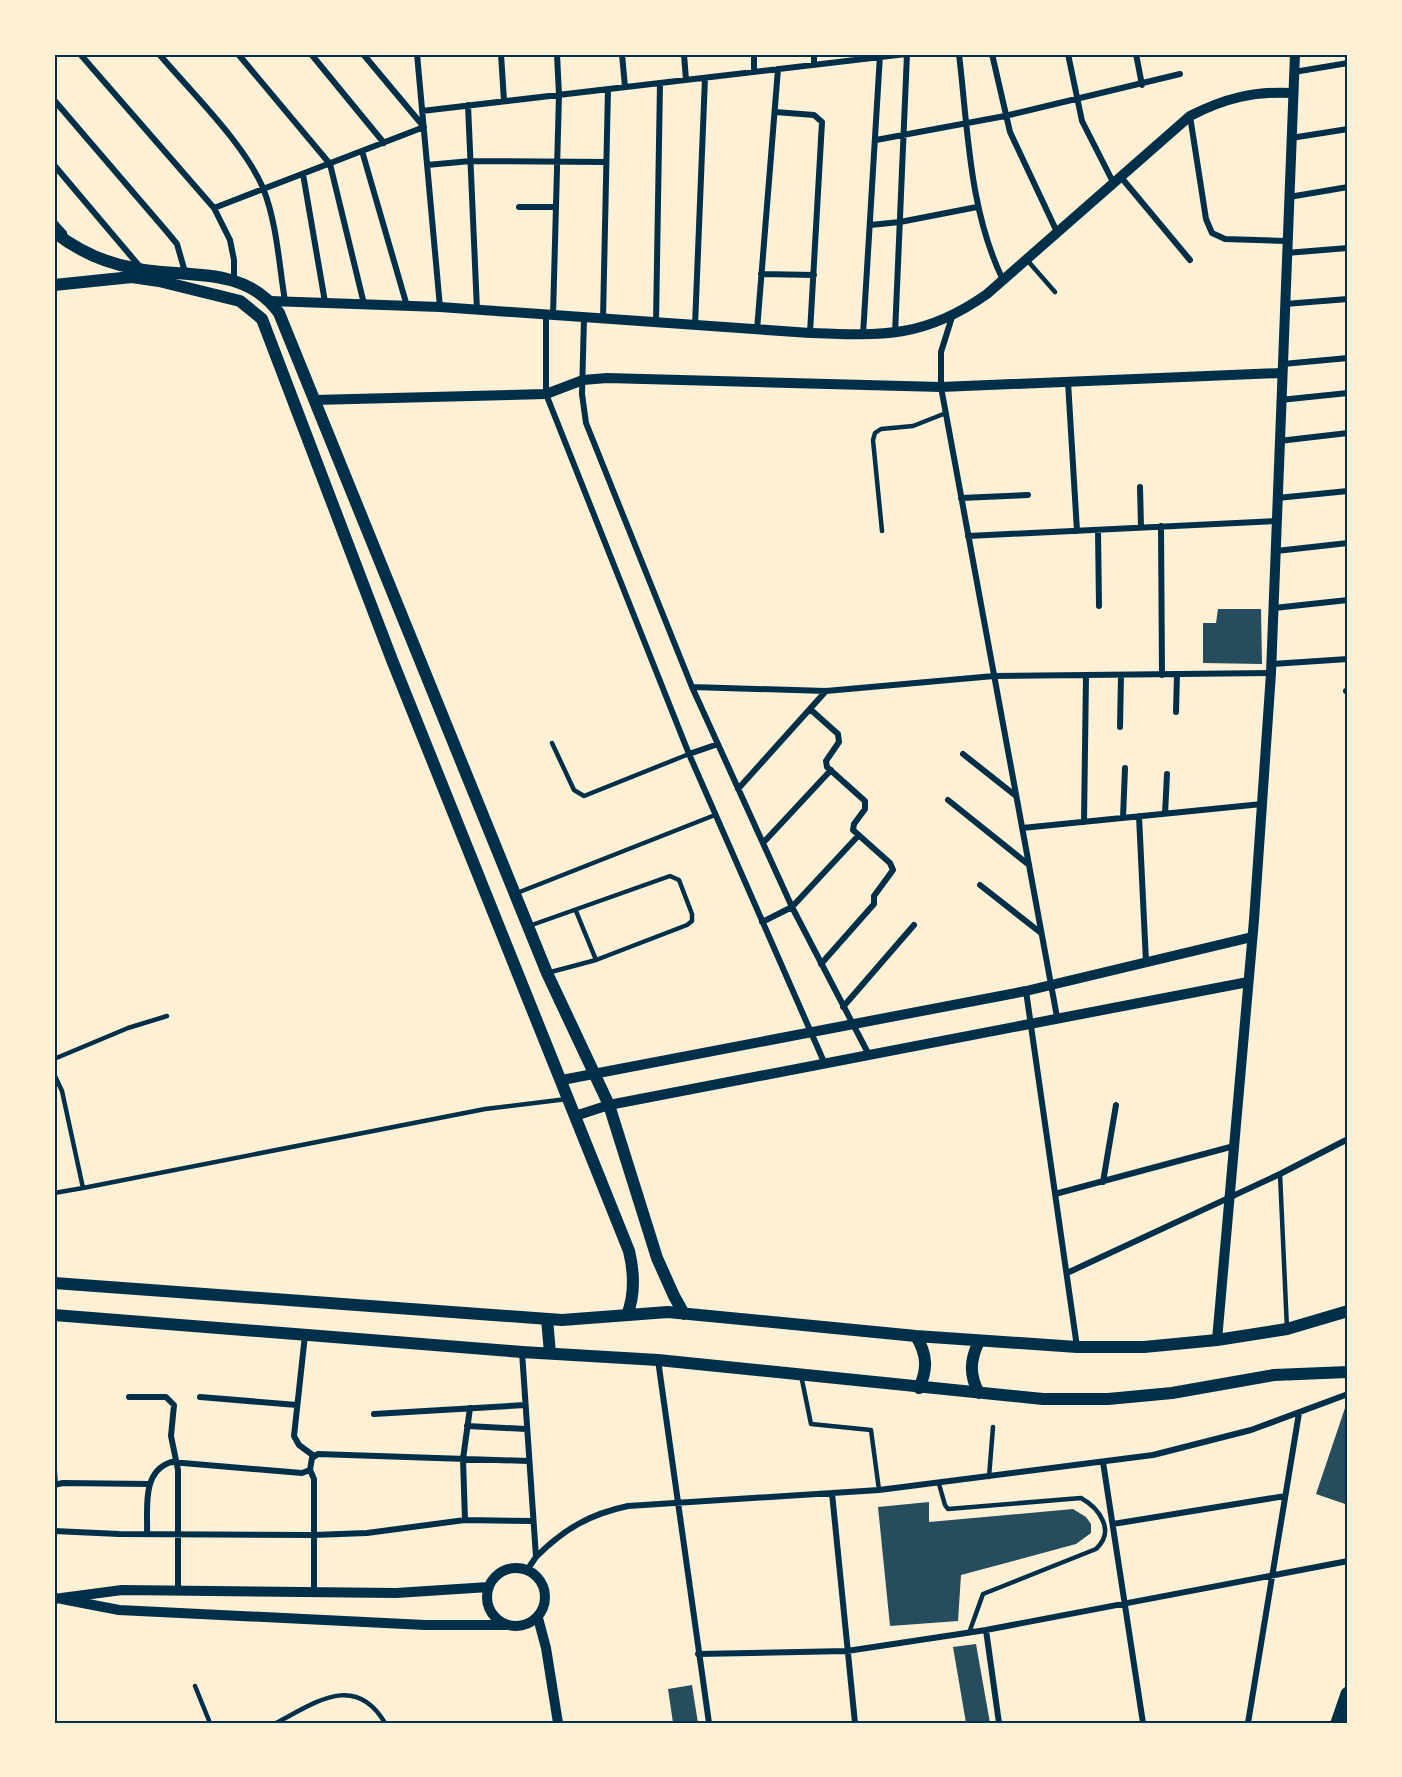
<svg xmlns="http://www.w3.org/2000/svg" width="1402" height="1777" viewBox="0 0 1402 1777" font-family="Cabin,sans-serif">
  <style>
    .building { fill: #264d5e }
    .lines { fill: none; stroke-linecap: round; stroke-linejoin: round }
    .service { stroke: #003049; stroke-width: 4.5 }
    .minor { stroke: #003049; stroke-width: 6 }
    .tertiary { stroke: #003049; stroke-width: 10 }
    .secondary { stroke: #003049; stroke-width: 12 }
    .primary { stroke: #003049; stroke-width: 15 }
    .neatline { fill: none; stroke: #003049; stroke-width: 2 }
  </style>
  <rect width="100%" height="100%" fill="#fdf0d5"/>
  <!-- building -->
  <path class="building" d="M 1218,609 L 1261,609 L 1262,664 L 1203,663 L 1203,623 L 1216,623 Z
    M 1346,1405 L 1348,1405 L 1348,1505 L 1316,1494 Z
    M 929,1502 L 929,1522 L 1073,1509 L 1086,1517 L 1091,1524 L 1091,1533 L 1076,1544 L 961,1575 L 958,1621 L 890,1626 L 878,1507 Z
    M 976,1644 L 990,1723 L 966,1723 L 953,1647 Z
    M 692,1685 L 698,1723 L 673,1723 L 668,1689 Z"/>
  <g class="lines">
    <!-- service -->
    <path class="service" d="M 1027,260 L 1055,292
      M 882,531 L 873,440 L 875,433 L 881,429 L 913,426 L 946,413
      M 552,743 L 574,790 L 584,796 L 689,754
      M 517,893 L 715,815
      M 576,911 L 596,960
      M 529,926 L 670,876 L 679,880 L 692,914 L 692,921 L 687,925 L 596,960 L 547,973
      M 54,1059 L 128,1028 L 167,1016
      M 54,1074 L 62,1091 L 83,1188 L 54,1193
      M 1280,1174 L 1287,1329
      M 83,1188 L 485,1109 L 567,1099
      M 801,1375 L 811,1424 L 871,1430 L 879,1490
      M 989,1477 L 993,1427
      M 939,1484 L 945,1505 L 948,1509 L 1081,1498 C 1099,1508 1116,1531 1096,1549 L 983,1594 L 969,1633
      M 195,1686 L 210,1723
      M 276,1723 C 315,1703 355,1672 385,1723"/>
    <!-- minor -->
    <path class="minor" d="M 80,54 L 214,208 L 230,240 L 234,260 L 234,280
      M 159,54 C 191,92 244,143 263,188 C 277,223 279,265 285,301
      M 238,54 L 330,164 L 364,304
      M 311,54 L 384,143
      M 417,54 L 440,307
      M 501,54 L 504,101
      M 622,54 L 625,87
      M 684,54 L 686,80
      M 754,54 L 754,72
      M 814,54 L 814,65
      M 959,54 C 968,130 969,210 1003,280
      M 992,54 L 1010,132 L 1057,232
      M 1068,54 L 1082,121 L 1113,182
      M 1136,54 L 1142,85
      M 1294,72 L 1348,63
      M 54,100 L 168,233 L 177,244 L 185,272
      M 468,105 L 477,310
      M 422,111 L 906,54
      M 775,112 L 814,115 L 822,122 L 810,333
      M 1190,116 L 1206,219 L 1212,233 L 1225,239 L 1287,241
      M 1291,138 L 1348,129
      M 876,140 L 1005,116 L 1180,74
      M 362,151 L 407,306
      M 54,165 L 141,268
      M 427,165 L 471,161 L 606,162
      M 303,174 L 325,302
      M 1120,176 L 1190,260
      M 1289,197 L 1348,187
      M 519,207 L 556,207
      M 214,208 L 424,127 L 363,54
      M 54,222 L 64,233
      M 870,225 L 900,222 L 977,207
      M 1286,253 L 1348,248
      M 761,274 L 814,275
      M 1285,304 L 1348,299
      M 546,315 L 546,394 L 689,754 L 824,1062
      M 553,316 L 559,95 L 557,54
      M 952,317 L 941,352 L 941,387 L 1057,1017
      M 584,318 L 582,394 L 586,423 L 692,687 L 792,907 L 868,1053
      M 603,319 L 608,89
      M 656,323 L 660,83
      M 695,326 L 705,78
      M 757,330 L 778,69
      M 895,334 L 907,54
      M 863,335 L 880,55
      M 1283,364 L 1348,358
      M 1068,382 L 1077,531
      M 1280,400 L 1348,393
      M 1279,441 L 1348,433
      M 1140,487 L 1141,527
      M 961,498 L 1028,495
      M 1277,498 L 1348,491
      M 1161,526 L 1162,675
      M 1098,530 L 1099,606
      M 968,536 L 1277,521
      M 1276,551 L 1348,543
      M 1274,608 L 1348,600
      M 1272,664 L 1348,659
      M 692,687 L 826,691 L 994,676 L 1271,673
      M 1346,691 L 1348,691
      M 810,709 L 838,734 L 839,742 L 826,761 L 827,767 L 865,801 L 865,809 L 854,824 L 853,830 L 890,863 L 893,870 L 874,896 L 874,904 L 821,964
      M 1176,712 L 1177,674
      M 1120,727 L 1121,675
      M 689,754 L 718,744
      M 963,754 L 1016,796
      M 738,789 L 826,691
      M 948,800 L 1029,865
      M 1165,814 L 1167,774
      M 1139,816 L 1146,962
      M 1123,818 L 1125,768
      M 1084,822 L 1086,676
      M 1022,828 L 1262,804
      M 763,843 L 831,770
      M 980,885 L 1041,933
      M 762,922 L 792,907 L 858,836
      M 1026,991 L 1077,1347
      M 843,1007 L 914,925
      M 1103,1182 L 1116,1105
      M 1055,1194 L 1234,1146
      M 1067,1273 L 1280,1174 L 1348,1139
      M 305,1335 L 294,1436 L 299,1445 L 314,1456
      M 522,1352 L 536,1557 L 527,1570
      M 658,1360 L 709,1723
      M 129,1397 L 166,1397 L 174,1405 L 171,1436 L 178,1470 L 178,1591
      M 200,1397 L 297,1405
      M 374,1414 L 525,1405
      M 467,1426 L 526,1429
      M 1103,1462 L 1143,1723
      M 54,1470 L 55,1485
      M 310,1470 L 314,1479 L 314,1591
      M 54,1485 L 63,1483 L 149,1484
      M 832,1493 L 855,1723
      M 465,1520 L 463,1459 L 470,1408
      M 1113,1524 L 1285,1496
      M 54,1531 L 119,1534 L 314,1535 L 367,1533 L 465,1520 L 532,1521
      M 147,1534 C 148,1509 141,1472 171,1462 L 302,1473 L 310,1470 L 312,1458 L 318,1454 L 528,1461
      M 536,1557 C 564,1529 590,1514 628,1506 L 879,1490 L 1153,1455 L 1251,1430 L 1348,1394
      M 986,1630 L 999,1723
      M 698,1654 L 847,1651 L 986,1630 L 1348,1561
      M 1248,1723 L 1299,1413"/>
    <!-- tertiary -->
    <path class="tertiary" d="M 270,301 L 440,307 L 810,333 C 883,336 925,338 987,294 L 1190,116 C 1225,98 1254,91 1292,93
      M 314,400 L 546,394 L 583,380 L 607,378 L 941,387 L 1281,373
      M 562,1080 L 1026,991 L 1252,937
      M 575,1116 L 609,1105 L 1248,982
      M 1217,1340 L 1254,920 L 1271,673 L 1295,54
      M487 1597a29 29 0 1 1 58 0a29 29 0 1 1-58 0Z
      M 54,1599 L 122,1590 L 396,1593 L 489,1587
      M 62,1599 L 119,1610 L 425,1625 L 506,1625
      M 538,1618 L 546,1648 L 558,1723"/>
    <!-- secondary -->
    <path class="secondary" d="M 54,232 C 77,250 105,263 134,268 C 185,279 244,264 279,313 L 547,973 L 609,1105 L 657,1258 L 674,1296 L 684,1314
      M 54,285 L 132,277 L 159,281 L 240,301 L 262,319 L 392,660 L 629,1251 C 634,1272 635,1295 627,1315
      M 54,1283 L 562,1320 L 668,1312 L 916,1336 L 1077,1347 L 1144,1347 L 1217,1340 L 1287,1329 L 1348,1311
      M 54,1315 L 522,1352 L 658,1360 L 1043,1399 L 1108,1399 L 1172,1393 L 1274,1375 L 1348,1372
      M 547,1319 L 550,1353
      M 916,1336 C 927,1354 928,1369 919,1388
      M 979,1393 C 969,1375 970,1360 979,1341"/>
    <!-- primary -->
    <path class="primary" d="M 1338,1723 L 1348,1694"/>
  </g>
  <!-- border -->
  <rect width="1402" height="1777" fill="none" stroke="#fdf0d5" stroke-width="111"/>
  <rect x="56" y="56" width="1290" height="1666" class="neatline"/>
</svg>
